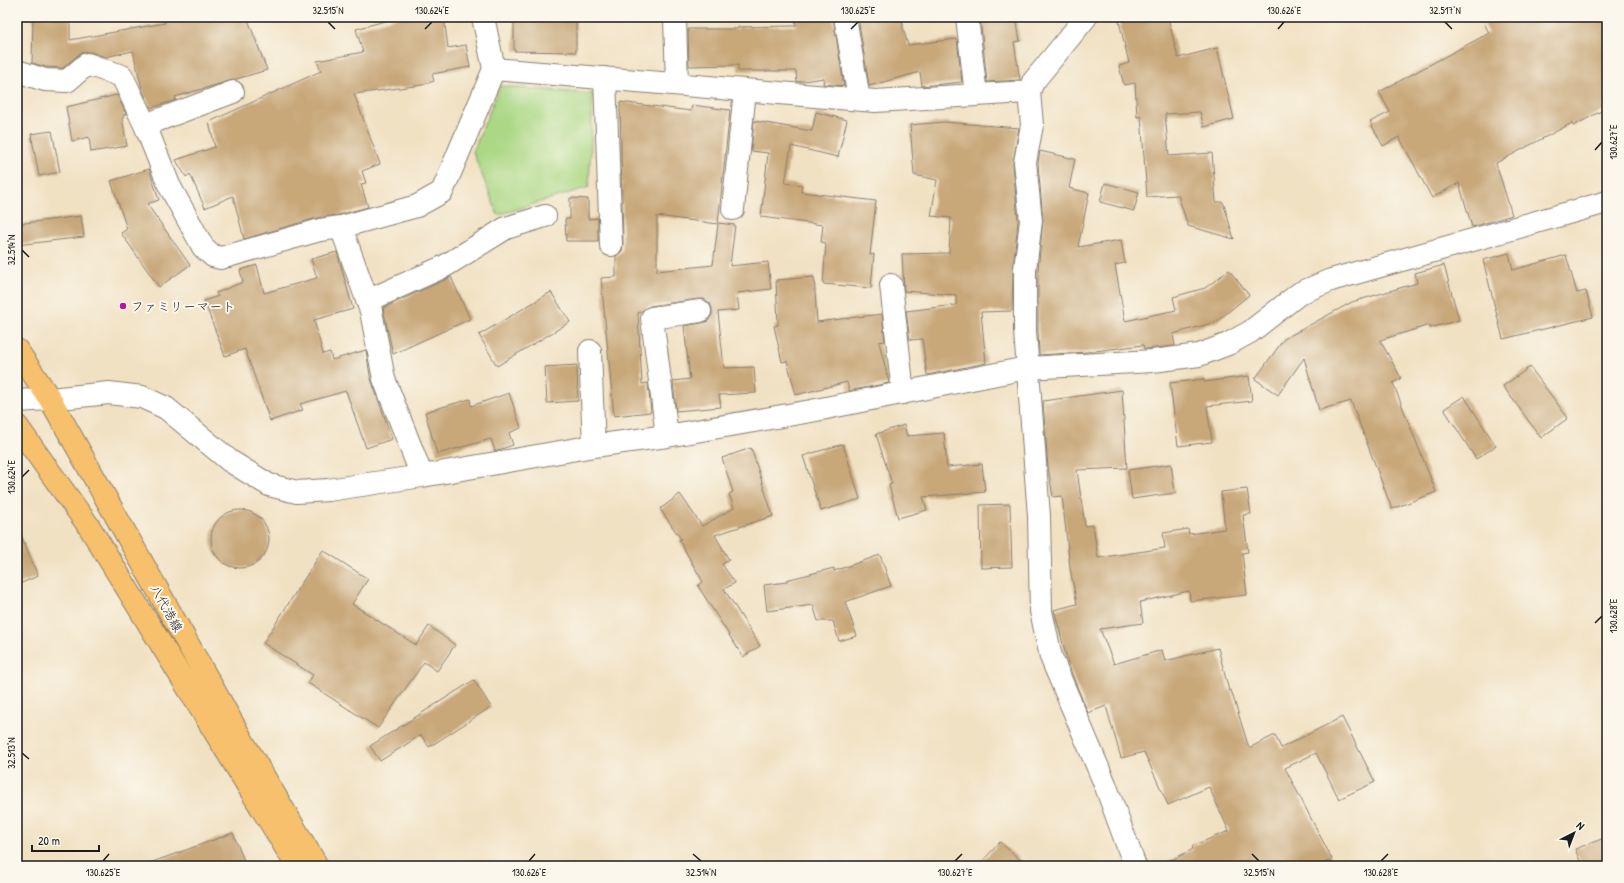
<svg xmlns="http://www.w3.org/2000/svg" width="1624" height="883" viewBox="0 0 1624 883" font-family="'Patrick Hand','Klee One',sans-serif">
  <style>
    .green { fill: #acd885; stroke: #647a50 }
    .building { fill: #c8a779; fill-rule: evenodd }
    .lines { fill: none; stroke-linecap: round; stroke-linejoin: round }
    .minor-casing { stroke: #867e70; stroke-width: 24 }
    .major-casing { stroke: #867e70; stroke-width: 24 }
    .minor { stroke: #fff; stroke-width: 22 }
    .major { stroke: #f7c06c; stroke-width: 22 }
    .ticks { fill: none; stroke: #1c1c1c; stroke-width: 1.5 }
    .poi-dot { fill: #b5179e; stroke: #fbf7ec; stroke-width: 1.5 }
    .labels { text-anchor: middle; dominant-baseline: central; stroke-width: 4; stroke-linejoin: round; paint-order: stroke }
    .poi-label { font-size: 13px; fill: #1c1c1c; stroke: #fbf7ec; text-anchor: start }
    .street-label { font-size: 13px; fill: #1c1c1c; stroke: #fbf7ec }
    .neatline { fill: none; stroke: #1c1c1c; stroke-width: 1.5 }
    .ticks-label { font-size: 10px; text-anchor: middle; fill: #1c1c1c }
  </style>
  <rect width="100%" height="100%" fill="#fbf7ec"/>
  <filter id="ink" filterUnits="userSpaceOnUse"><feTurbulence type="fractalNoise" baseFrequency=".025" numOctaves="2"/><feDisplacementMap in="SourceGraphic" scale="8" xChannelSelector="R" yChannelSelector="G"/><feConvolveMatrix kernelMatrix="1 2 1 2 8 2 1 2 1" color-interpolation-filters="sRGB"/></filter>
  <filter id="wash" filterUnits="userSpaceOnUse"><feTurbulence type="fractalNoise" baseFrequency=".012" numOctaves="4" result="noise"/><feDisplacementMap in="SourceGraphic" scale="16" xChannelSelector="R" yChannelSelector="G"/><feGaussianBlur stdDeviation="0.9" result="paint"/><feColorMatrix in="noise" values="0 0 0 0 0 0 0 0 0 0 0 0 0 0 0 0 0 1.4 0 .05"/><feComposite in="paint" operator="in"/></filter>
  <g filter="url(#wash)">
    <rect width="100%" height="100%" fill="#f1e1c3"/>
    <!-- green -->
    <path class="green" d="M 500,86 L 593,94 L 589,187 L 498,215 L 473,152 Z"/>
    <g id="blocks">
      <!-- building -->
      <path class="building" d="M 33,17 L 70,17 L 70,40 L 165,23 L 164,17 L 247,17 L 267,70 L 175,97 L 176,100 L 151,108 L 142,89 L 133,51 L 105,57 L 91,52 L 84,52 L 79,54 L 63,68 L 46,67 L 32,63 Z
        M 399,17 L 444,17 L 448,48 L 466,45 L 470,67 L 432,74 L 434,81 L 422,85 L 354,94 L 380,164 L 362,171 L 366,183 L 361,184 L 368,207 L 338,215 L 317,218 L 244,239 L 233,196 L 205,208 L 190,174 L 186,177 L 176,160 L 215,147 L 209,122 L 321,71 L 317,61 L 363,52 L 356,29 Z
        M 514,17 L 576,17 L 576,52 L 514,51 Z
        M 795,17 L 833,17 L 844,86 L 823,84 L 824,78 L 797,82 L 796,71 L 738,71 L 738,65 L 689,66 L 688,29 L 738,29 L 738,27 L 796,26 Z
        M 858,17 L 902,17 L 903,28 L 908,45 L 957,39 L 962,82 L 922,86 L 920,72 L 869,86 Z
        M 980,17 L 1016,17 L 1020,41 L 1014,42 L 1020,80 L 987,82 Z
        M 1118,17 L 1168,17 L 1178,58 L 1217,48 L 1234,119 L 1204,127 L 1200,112 L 1165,114 L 1169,156 L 1212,153 L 1216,202 L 1223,202 L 1234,239 L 1188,226 L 1178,195 L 1147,197 L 1141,116 L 1137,117 L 1135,83 L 1124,85 L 1119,66 L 1129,63 Z
        M 1481,17 L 1607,17 L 1607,108 L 1573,126 L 1572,123 L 1496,163 L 1512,215 L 1472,227 L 1459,183 L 1432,198 L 1399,137 L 1383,146 L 1370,122 L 1390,112 L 1379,92 L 1489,33 Z
        M 117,95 L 126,114 L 123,115 L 124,117 L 122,118 L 127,146 L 91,152 L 89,137 L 72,141 L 66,107 Z
        M 620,102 L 691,111 L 692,105 L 730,110 L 718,223 L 735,225 L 730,266 L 768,262 L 771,289 L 737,293 L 739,310 L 718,312 L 724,368 L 754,367 L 756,393 L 719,395 L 721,407 L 676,411 L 673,381 L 690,379 L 684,326 L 702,323 L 708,321 L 712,315 L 712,309 L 710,303 L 704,299 L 698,299 L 650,306 L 638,313 L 642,384 L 648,383 L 651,412 L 614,416 L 601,278 L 616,277 L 616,256 L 622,251 L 623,245 ZM 657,216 L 718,224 L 713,265 L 657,271 Z
        M 816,112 L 847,120 L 838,157 L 791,146 L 785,183 L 802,185 L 801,192 L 876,201 L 870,255 L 874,254 L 871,288 L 823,284 L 826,243 L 821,242 L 823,225 L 761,217 L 768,153 L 751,151 L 754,121 L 812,131 Z
        M 944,122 L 1019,128 L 1013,163 L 1018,221 L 1013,268 L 1012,311 L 981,312 L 986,363 L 927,375 L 922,339 L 910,340 L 906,311 L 956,305 L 956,295 L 904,291 L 902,254 L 949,253 L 951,218 L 931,216 L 937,180 L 914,175 L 910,125 Z
        M 52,131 L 60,172 L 39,176 L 31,134 Z
        M 1040,151 L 1075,159 L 1069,188 L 1089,193 L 1078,247 L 1121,240 L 1125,263 L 1115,265 L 1125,321 L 1176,310 L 1173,297 L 1205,288 L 1229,270 L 1249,295 L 1216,322 L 1173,334 L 1175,346 L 1144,349 L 1143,345 L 1087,352 L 1039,355 L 1038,331 L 1038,270 L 1043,220 L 1038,163 Z
        M 149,169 L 159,200 L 147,204 L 190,265 L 159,287 L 121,233 L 127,229 L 111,181 Z
        M 1105,183 L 1139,192 L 1134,211 L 1100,202 Z
        M 570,198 L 588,199 L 588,219 L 598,218 L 598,241 L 566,241 L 565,219 L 570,219 Z
        M 81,216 L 84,237 L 17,245 L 17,224 Z
        M 337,252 L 353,309 L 314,320 L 323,354 L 330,352 L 332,360 L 366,350 L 370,376 L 392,439 L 366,448 L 346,391 L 300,404 L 303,410 L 270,421 L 245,349 L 225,356 L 204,301 L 218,296 L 216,293 L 243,282 L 240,270 L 257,265 L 264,293 L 317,278 L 311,259 Z
        M 1509,253 L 1513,270 L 1566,255 L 1577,293 L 1586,291 L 1593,317 L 1503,339 L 1483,260 Z
        M 1444,265 L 1459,320 L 1430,328 L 1430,325 L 1380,340 L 1401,378 L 1393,383 L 1436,492 L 1392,509 L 1351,401 L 1319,410 L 1304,358 L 1278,395 L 1255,379 L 1284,339 L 1352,302 L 1417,283 L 1415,273 Z
        M 451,277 L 470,319 L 393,354 L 383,308 Z
        M 814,277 L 817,322 L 882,314 L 885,341 L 879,342 L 889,383 L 849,391 L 847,382 L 796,395 L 787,361 L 782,362 L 774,326 L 778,325 L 776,280 Z
        M 551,292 L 570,322 L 497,366 L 479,335 Z
        M 577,365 L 578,401 L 547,403 L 545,367 Z
        M 1530,367 L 1568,418 L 1541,438 L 1503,386 Z
        M 1249,376 L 1252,401 L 1207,406 L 1212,442 L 1178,446 L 1170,383 L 1204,379 L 1204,382 Z
        M 1122,390 L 1127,468 L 1077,470 L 1085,526 L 1093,525 L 1098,558 L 1165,548 L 1163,533 L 1188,529 L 1189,534 L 1225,529 L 1221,492 L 1247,489 L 1251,514 L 1243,515 L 1248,552 L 1242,553 L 1247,595 L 1190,601 L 1189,591 L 1140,602 L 1143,623 L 1100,629 L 1114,664 L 1162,650 L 1165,661 L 1218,648 L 1229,691 L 1231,690 L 1249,748 L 1275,735 L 1281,748 L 1342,717 L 1375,782 L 1339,799 L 1316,753 L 1285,768 L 1332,859 L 1319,866 L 1160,866 L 1193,849 L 1192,846 L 1229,831 L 1209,787 L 1168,805 L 1144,752 L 1121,758 L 1106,706 L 1088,713 L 1075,682 L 1068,663 L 1054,610 L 1077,604 L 1070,568 L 1062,496 L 1053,497 L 1048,467 L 1043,401 Z
        M 509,393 L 521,428 L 509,433 L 513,445 L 495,451 L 491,439 L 437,454 L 425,412 L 470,399 L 471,406 Z
        M 1464,396 L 1496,446 L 1476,459 L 1444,409 Z
        M 904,425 L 907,436 L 944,433 L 947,467 L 982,464 L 985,492 L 923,497 L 927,510 L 898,518 L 889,485 L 892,484 L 876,434 Z
        M 843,444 L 860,499 L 821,511 L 803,456 Z
        M 751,448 L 773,516 L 715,535 L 729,560 L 722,564 L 735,583 L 724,589 L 760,646 L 743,657 L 698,586 L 703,582 L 679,540 L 681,539 L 660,509 L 680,494 L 702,526 L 734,508 L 729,494 L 733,492 L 722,458 Z
        M 1171,464 L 1175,493 L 1132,499 L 1128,470 Z
        M 1010,504 L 1012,567 L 981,568 L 980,505 Z
        M211 539a29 29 0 1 1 58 0a29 29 0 1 1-58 0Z
        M 17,526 L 38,576 L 17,585 Z
        M 323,550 L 368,579 L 352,604 L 416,645 L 429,626 L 455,645 L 437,671 L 424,662 L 378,728 L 308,683 L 313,675 L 263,643 Z
        M 880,555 L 891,586 L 845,602 L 857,636 L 839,641 L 833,621 L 818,621 L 813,605 L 767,611 L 764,585 L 787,582 L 786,580 L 834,568 L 834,571 Z
        M 474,680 L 491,707 L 429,747 L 421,735 L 380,761 L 370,746 Z
        M 233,833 L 246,866 L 147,866 L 147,864 Z
        M 1607,837 L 1607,866 L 1582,866 L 1575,849 Z
        M 1000,842 L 1027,866 L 978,866 Z"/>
    </g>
  </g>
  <g filter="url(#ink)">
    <use href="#blocks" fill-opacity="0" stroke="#867e70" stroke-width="1"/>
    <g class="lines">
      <!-- minor casing -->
      <g class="minor-casing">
        <path id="minor" d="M 845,17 L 859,99
          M 967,17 L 976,95
          M 1086,17 L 1033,82 L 1029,92 L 1032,125 L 1025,162 L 1031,221 L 1025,269 L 1025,331 L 1039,516 L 1041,611 L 1051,657 L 1105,784 L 1135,866
          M 675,18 L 677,84
          M 494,69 L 875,101 L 1029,92
          M 17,71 L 45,80 L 67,81 L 87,64 L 122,76 L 145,125 L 169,185 L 203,247 L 213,256 L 221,258 L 320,230 L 341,227
          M 605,78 L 611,245
          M 145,125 L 233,92
          M 733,209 L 745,90
          M 891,285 L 903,393
          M 367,301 L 445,266 L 506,228 L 545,216
          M 590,351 L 594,446
          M 17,401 L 50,399 L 109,393 L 142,397 L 166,408 L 230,461 L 269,485 L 297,492 L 328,490 L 422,476 L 594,446 L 667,436 L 811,411 L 1027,368 L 1153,361 L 1199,355 L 1228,344 L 1250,332 L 1300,293 L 1331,280 L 1607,202
          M 667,436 L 652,318 L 700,311
          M 422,476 L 384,379 L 371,311 L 341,227 L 417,206 L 442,192 L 494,69 L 483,17"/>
      </g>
      <!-- major casing -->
      <g class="major-casing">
        <path id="major" d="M 17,350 L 50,399 L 242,740 L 317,866
          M 17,426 L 90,528 L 297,866"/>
      </g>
      <!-- minor -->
      <use href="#minor" class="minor"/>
      <!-- major -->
      <use href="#major" class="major"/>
    </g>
  </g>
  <!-- ticks -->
  <path class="ticks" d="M 328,22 L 335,29M 1445,22 L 1452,29M 425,29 L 432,22M 851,29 L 858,22M 1278,29 L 1284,22M 1595,150 L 1602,142M 22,250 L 29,257M 22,477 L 29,470M 1595,623 L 1602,616M 22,753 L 29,759M 693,854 L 701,861M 1252,854 L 1259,861M 103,861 L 109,854M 529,861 L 535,854M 955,861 L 962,854M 1381,861 L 1388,854"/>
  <!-- markers -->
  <circle class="poi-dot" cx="123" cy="306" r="4"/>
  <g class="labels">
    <!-- poi labels -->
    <g class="poi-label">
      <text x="131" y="306">ファミリーマート</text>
    </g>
    <!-- street labels -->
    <g class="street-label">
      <text transform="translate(167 608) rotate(61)">八代港線</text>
    </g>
  </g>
  <!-- margin -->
  <rect width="1624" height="883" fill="none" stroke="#fbf7ec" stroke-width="44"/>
  <!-- north arrow -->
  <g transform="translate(1574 833) rotate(42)" stroke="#fbf7ec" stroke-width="3" paint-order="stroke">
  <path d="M0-3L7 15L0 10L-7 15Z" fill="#1c1c1c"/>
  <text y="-6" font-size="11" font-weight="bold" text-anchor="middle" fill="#1c1c1c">N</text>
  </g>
  <!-- scale -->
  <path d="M32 845v6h67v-6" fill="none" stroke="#1c1c1c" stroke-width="2"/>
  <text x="38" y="845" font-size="12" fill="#1c1c1c" stroke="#fbf7ec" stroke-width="3" paint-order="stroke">20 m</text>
  <rect x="22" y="22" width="1580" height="839" class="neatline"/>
  <g class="ticks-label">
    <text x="328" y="14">32.515°N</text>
    <text x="432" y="14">130.624°E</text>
    <text x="858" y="14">130.625°E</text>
    <text x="1284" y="14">130.626°E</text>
    <text x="1445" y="14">32.517°N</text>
    <text transform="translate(1613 142) rotate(-90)" y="4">130.627°E</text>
    <text transform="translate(11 250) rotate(-90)" y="4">32.514°N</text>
    <text transform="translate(11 477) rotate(-90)" y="4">130.624°E</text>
    <text transform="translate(1613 616) rotate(-90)" y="4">130.628°E</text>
    <text transform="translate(11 753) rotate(-90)" y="4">32.513°N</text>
    <text x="103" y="876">130.625°E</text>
    <text x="529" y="876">130.626°E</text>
    <text x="701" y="876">32.514°N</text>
    <text x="955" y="876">130.627°E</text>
    <text x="1259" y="876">32.515°N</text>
    <text x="1381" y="876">130.628°E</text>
  </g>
</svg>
